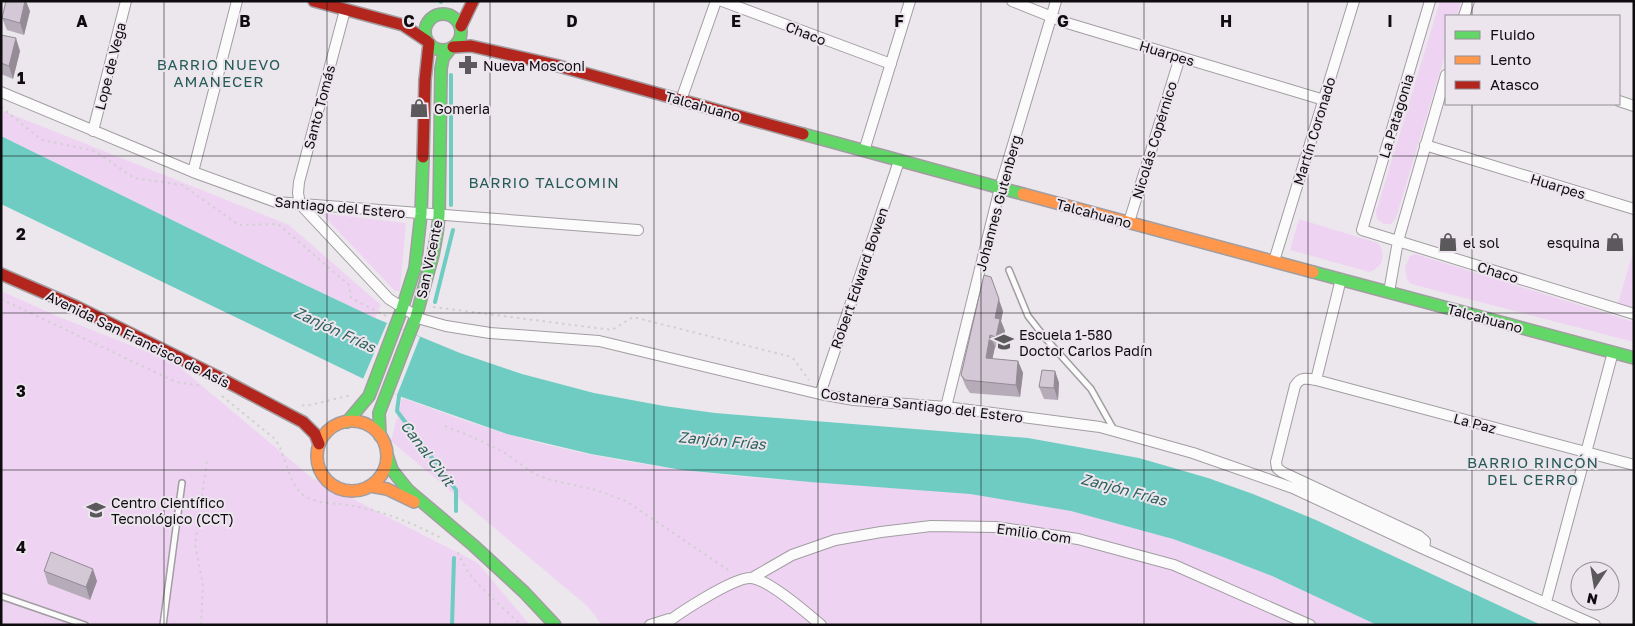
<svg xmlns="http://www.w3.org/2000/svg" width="1635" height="626" viewBox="0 0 1635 626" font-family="'Golos Text',sans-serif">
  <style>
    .green { fill: #eed4f2 }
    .water { fill: #6fccc3 }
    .pier { fill: #ece7ec }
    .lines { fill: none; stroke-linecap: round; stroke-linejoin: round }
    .stream { stroke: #6fccc3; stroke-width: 4 }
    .lane-casing { stroke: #a19da1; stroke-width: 8 }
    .street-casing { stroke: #a19da1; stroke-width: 12 }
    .fast-casing { stroke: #a19da1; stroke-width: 14 }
    .slow-casing { stroke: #a19da1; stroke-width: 14 }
    .jam-casing { stroke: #a19da1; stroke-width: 14 }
    .path { stroke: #d2d0d2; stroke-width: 2; stroke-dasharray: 2.5 4; stroke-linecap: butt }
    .lane { stroke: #fcfbfc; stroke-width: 5 }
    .street { stroke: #fcfbfc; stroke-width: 10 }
    .fast { stroke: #63d668; stroke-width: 11 }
    .slow { stroke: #ff974d; stroke-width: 11 }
    .jam { stroke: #b3261e; stroke-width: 11 }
    .wall { fill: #b6abb8 }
    .shaded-wall { fill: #948b96 }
    .building { fill: #d4c7d6; stroke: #948b96 }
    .grid { fill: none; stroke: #0e0c0f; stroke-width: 1; stroke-opacity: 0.55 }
    .labels { text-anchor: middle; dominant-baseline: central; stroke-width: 4; stroke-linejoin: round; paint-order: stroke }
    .street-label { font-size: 14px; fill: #0e0c0f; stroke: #ede5ee }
    .poi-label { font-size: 14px; fill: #0e0c0f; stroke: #ede5ee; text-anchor: start }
    .neighbourhood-label { font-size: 15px; letter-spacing: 1px; fill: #255d56; stroke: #ede5ee }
    .water-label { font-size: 15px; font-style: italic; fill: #2c625b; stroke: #ede5ee }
    .grid-label { font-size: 16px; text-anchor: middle; font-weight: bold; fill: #0e0c0f; stroke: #ede5ee; stroke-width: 4; stroke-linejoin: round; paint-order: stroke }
  </style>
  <rect width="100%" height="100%" fill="#ece7ec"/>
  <!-- green -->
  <path class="green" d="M 1440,1 L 1461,1 L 1457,16 L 1446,16 L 1446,52 L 1396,218 L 1391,224 L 1384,224 L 1377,219 L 1376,212 Z
    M 1,110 L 289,225 L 381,305 L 375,318 L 274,270 L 1,136 Z
    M 321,213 L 406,223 L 400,291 L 395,291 Z
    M 1299,219 L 1378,243 C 1387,254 1383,268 1369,272 L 1290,250 Z
    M 1634,249 L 1634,308 L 1618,303 Z
    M 1415,254 L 1634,322 L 1634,342 L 1411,284 L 1407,280 L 1405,267 L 1410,256 Z
    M 1,291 L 57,316 L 175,363 L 312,478 L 478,563 L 530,625 L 1,625 Z
    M 402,398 C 437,410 472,424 507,434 C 578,455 653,467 726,475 C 824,485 922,485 1019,501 C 1105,515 1191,542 1271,576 C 1307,591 1341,608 1377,625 L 602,625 L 587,606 L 391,441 Z"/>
  <!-- water -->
  <path class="water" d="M 1,136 L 274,270 L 375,318 L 460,353 L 522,374 L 594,393 L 664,406 L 715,413 L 1028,438 L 1139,458 L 1208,478 L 1253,494 L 1316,520 L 1541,625 L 1377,625 L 1272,576 L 1223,557 L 1173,539 L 1071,511 L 970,494 L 810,482 L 682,470 L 591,454 L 507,434 L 399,396 L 1,204 Z"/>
  <!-- pier -->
  <path class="pier" d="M 387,323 L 420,337 L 397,395 L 363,379 Z"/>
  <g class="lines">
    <!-- stream -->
    <path class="stream" d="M 441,2 L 441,1
      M 451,75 L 451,205
      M 435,302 L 453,230
      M 399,396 L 397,411 L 456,490 L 456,511
      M 452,625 L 454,558"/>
    <!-- lane casing -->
    <g class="lane-casing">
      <path id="lane" d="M 1009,270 L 1028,316 L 1046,339 L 1091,389 L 1114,430
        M 1,596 L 85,625
        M 163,625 L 182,483"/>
    </g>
    <!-- street casing -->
    <g class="street-casing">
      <path id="street" d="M 722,1 L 891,64
        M 1012,1 L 1067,23 L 1324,100
        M 1430,1 L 1362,230 L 1634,314
        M 1464,16 L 1469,1
        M 1,92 L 193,172 L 276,202 L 638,230
        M 681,100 L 716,1
        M 1619,101 L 1634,106
        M 93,131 L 126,1
        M 1425,145 L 1634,209
        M 864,151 L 910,1
        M 193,172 L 237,1
        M 300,204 L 389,299 L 421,319 L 446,326 L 490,333 L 599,341 L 820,394 L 854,400 L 946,407 L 1100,427 L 1193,453 L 1293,488 L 1424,549 L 1595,625
        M 300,204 L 298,193 L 299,182 L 345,10
        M 1129,222 L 1180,57
        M 1274,261 L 1354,1
        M 1341,279 L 1316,380 C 1306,378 1300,377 1295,386 L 1276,462 L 1277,468 L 1282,472 L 1419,536 L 1425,541 L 1424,549
        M 1389,292 L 1398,241 L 1446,75
        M 1316,380 L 1634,465
        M 820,394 L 899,161
        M 946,407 L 1000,188 L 1056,1
        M 752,578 L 792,555 L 835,540 L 881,532 L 931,526 L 996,527 L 1078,539 L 1174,565 L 1310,625
        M 1546,602 L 1613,352
        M 650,625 L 669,619
        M 664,625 C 679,613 734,577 751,578 C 768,579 807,613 821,625"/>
    </g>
    <!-- fast casing -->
    <g class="fast-casing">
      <path id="fast" d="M425 32a18 18 0 1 1 36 0a18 18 0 1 1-36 0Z
        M 803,134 L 1023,194
        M 1313,272 L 1634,358
        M 347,422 L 369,396 L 402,309 L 415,268 L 421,214 L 423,157
        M 380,436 L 379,413 L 416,317 L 433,255 L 437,233 L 439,216 L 441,69 L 443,58 L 451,48
        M 387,455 L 392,470 L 408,490 L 473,545 L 524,592 L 555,625"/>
    </g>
    <!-- slow casing -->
    <g class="slow-casing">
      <path id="slow" d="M 1023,194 L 1313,272
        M317 456a35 35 0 1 1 70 0a35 35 0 1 1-70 0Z
        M 370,486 L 387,489 L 414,502"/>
    </g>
    <!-- jam casing -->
    <g class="jam-casing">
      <path id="jam" d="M 314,1 L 403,25 L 427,41
        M 461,26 L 473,1
        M 453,47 L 471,46 L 555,65 L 803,134
        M 423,157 L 425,80 L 429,43
        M 1,274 L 77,307 L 218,377 L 303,422 L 315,434 L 319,444"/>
    </g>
    <!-- path -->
    <path class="path" d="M 1,107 L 42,140 L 95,151 L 134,178 L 182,185 L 239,225 L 278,224 L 349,285 L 351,298 L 386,316
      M 1,299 L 176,382 L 203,386
      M 433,307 L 612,330 L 633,317 L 792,357 L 809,380
      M 222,396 L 275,439 C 286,455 287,477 299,491 C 308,502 326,503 339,504 C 376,508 409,521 441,538
      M 302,405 L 306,406 L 351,395
      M 445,426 L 475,438 L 505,453 L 533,473 L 547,479 L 596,490 L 626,501 L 731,572
      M 458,552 C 467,580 500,604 521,625
      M 201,625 L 203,585 L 195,544 L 207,460"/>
    <!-- lane -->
    <use href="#lane" class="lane"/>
    <!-- street -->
    <use href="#street" class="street"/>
    <!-- fast -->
    <use href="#fast" class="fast"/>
    <!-- slow -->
    <use href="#slow" class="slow"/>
    <!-- jam -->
    <use href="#jam" class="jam"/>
  </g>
  <!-- wall -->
  <path class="wall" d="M 30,11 L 24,35 L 7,30 L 2,18 Z
    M 1,35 L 20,51 L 13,79 L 1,74 Z
    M 1003,311 L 1001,321 L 1005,331 L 1001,349 L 995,347 L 992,359 L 1018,361 L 1023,373 L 1020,397 L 970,393 L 966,387 L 961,375 Z
    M 1055,371 L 1059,383 L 1058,400 L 1044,399 L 1039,387 Z
    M 44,571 L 97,581 L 90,600 L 48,584 Z"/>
  <!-- shaded-wall -->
  <path class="shaded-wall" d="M 25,1 L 26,1 L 30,11 L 24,35 L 20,23 Z
    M 16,38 L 20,51 L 13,79 L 9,66 Z
    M 991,277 L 1003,311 L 1001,321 L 1005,331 L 1001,349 L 996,337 Z
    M 990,335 L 995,347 L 990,370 L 986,358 Z
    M 1018,361 L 1023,373 L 1020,397 L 1016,385 Z
    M 1055,371 L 1059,383 L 1058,400 L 1054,388 Z
    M 93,569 L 97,581 L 90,600 L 86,587 Z"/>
  <!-- building -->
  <path class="building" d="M 6,1 L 25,1 L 20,23 L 2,18 Z
    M 1,35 L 16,38 L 9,66 L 1,63 Z
    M 984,275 L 991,277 L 999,299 L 995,318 L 1000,319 L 996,337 L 990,335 L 986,358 L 1018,361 L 1016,385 L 965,380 L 961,375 Z
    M 1042,370 L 1055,371 L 1054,388 L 1039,387 Z
    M 51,552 L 93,569 L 86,587 L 44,571 Z"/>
  <!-- grid -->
  <path class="grid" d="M 164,1 L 164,625M 327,1 L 327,625M 490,1 L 490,625M 654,1 L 654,625M 818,1 L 818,625M 981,1 L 981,625M 1144,1 L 1144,625M 1308,1 L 1308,625M 1472,1 L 1472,16M 1472,104 L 1472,625M 1,156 L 1634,156M 1,313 L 1634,313M 1,470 L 1634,470"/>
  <!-- icons -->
  <defs>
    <g id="pharmacy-bare" transform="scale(1.5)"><path d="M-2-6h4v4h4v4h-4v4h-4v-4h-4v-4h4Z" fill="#5c595c" stroke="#ede5ee" stroke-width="2.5" paint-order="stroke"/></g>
    <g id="shop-bare" transform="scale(1.5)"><path d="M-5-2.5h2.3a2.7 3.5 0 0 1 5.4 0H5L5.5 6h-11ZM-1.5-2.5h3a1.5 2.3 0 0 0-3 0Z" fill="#5c595c" stroke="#ede5ee" stroke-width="2.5" paint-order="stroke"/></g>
    <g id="school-bare" transform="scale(1.5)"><path d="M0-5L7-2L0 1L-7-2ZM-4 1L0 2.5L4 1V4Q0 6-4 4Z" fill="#5c595c" stroke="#ede5ee" stroke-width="2.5" paint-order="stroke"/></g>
    <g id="university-bare" transform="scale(1.5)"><path d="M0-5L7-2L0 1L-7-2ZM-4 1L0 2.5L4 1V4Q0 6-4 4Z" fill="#5c595c" stroke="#ede5ee" stroke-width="2.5" paint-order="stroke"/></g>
  </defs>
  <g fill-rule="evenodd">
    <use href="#pharmacy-bare" x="468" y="65"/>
    <use href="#shop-bare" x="419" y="108"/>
    <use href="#shop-bare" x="1448" y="242"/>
    <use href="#shop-bare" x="1615" y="242"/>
    <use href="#school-bare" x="1004" y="342"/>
    <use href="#university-bare" x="96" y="510"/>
  </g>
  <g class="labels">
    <!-- street labels -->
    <g class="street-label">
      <text transform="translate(806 33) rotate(21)">Chaco</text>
      <text transform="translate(1167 53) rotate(17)">Huarpes</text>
      <text transform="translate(110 66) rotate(-76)">Lope de Vega</text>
      <text transform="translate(703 106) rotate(16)">Talcahuano</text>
      <text transform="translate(319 107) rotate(-75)">Santo Tomás</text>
      <text transform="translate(1396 116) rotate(-73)">La Patagonia</text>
      <text transform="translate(1314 131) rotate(-73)">Martín Coronado</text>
      <text transform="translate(1154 140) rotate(-73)">Nicolás Copérnico</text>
      <text transform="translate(1558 186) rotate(17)">Huarpes</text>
      <text transform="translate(998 203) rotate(-75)">Johannes Gutenberg</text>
      <text transform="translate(340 207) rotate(5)">Santiago del Estero</text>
      <text transform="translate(1094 213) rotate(15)">Talcahuano</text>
      <text transform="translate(429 259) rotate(-78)">San Vicente</text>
      <text transform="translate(1498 272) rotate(17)">Chaco</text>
      <text transform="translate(859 278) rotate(-71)">Robert Edward Bowen</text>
      <text transform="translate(1485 318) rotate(15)">Talcahuano</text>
      <text transform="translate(138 339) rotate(26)">Avenida San Francisco de Asís</text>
      <text transform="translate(922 405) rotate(7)">Costanera Santiago del Estero</text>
      <text transform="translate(1475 423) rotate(15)">La Paz</text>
      <text transform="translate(1034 533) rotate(8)">Emilio Com</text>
    </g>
    <!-- poi labels -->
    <g class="poi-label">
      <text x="483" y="65">Nueva Mosconi</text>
      <text x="434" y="108">Gomeria</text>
      <text x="1463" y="242">el sol</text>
      <text x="1600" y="242" text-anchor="end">esquina</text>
      <text x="1019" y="334">Escuela 1-580<tspan x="1019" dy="16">Doctor Carlos Padín</tspan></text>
      <text x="111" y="502">Centro Científico<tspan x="111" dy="16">Tecnológico (CCT)</tspan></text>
    </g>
    <!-- neighbourhood labels -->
    <g class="neighbourhood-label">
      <text x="219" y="64">BARRIO NUEVO<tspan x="219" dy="17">AMANECER</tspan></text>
      <text x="544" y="182">BARRIO TALCOMIN</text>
      <text x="1533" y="462">BARRIO RINCÓN<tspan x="1533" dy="17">DEL CERRO</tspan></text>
    </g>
    <!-- water labels -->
    <g class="water-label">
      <text transform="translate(335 329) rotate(25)">Zanjón Frías</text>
      <text transform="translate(722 440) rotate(5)">Zanjón Frías</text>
      <text transform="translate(428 453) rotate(53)">Canal Civit</text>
      <text transform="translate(1124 489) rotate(15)">Zanjón Frías</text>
    </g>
  </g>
  <g class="grid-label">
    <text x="82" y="27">A</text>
    <text x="245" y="27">B</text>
    <text x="409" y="27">C</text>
    <text x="572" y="27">D</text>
    <text x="736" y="27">E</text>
    <text x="899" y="27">F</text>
    <text x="1063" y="27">G</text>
    <text x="1226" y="27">H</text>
    <text x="1390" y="27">I</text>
    <text x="21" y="84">1</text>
    <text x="21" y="240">2</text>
    <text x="21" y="397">3</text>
    <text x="21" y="553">4</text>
  </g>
  <!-- border -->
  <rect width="1635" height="626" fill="none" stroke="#0e0c0f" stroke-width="5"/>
  <!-- legend -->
  <rect x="1445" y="15" width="175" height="90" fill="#ede5ee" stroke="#948e95"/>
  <rect x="1455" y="31" width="25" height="8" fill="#63d668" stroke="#948e95"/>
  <text x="1490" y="40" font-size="15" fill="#0e0c0f">Fluido</text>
  <rect x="1455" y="56" width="25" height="8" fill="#ff974d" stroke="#948e95"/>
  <text x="1490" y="65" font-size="15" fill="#0e0c0f">Lento</text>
  <rect x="1455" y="81" width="25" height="8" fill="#b3261e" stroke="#948e95"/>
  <text x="1490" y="90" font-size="15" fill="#0e0c0f">Atasco</text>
  <!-- north arrow -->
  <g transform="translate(1595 586) rotate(192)"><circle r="24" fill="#ede5ee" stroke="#948e95"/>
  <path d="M0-4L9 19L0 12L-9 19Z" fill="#5c595c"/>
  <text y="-8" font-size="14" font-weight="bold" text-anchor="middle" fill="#0e0c0f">N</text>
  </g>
</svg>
